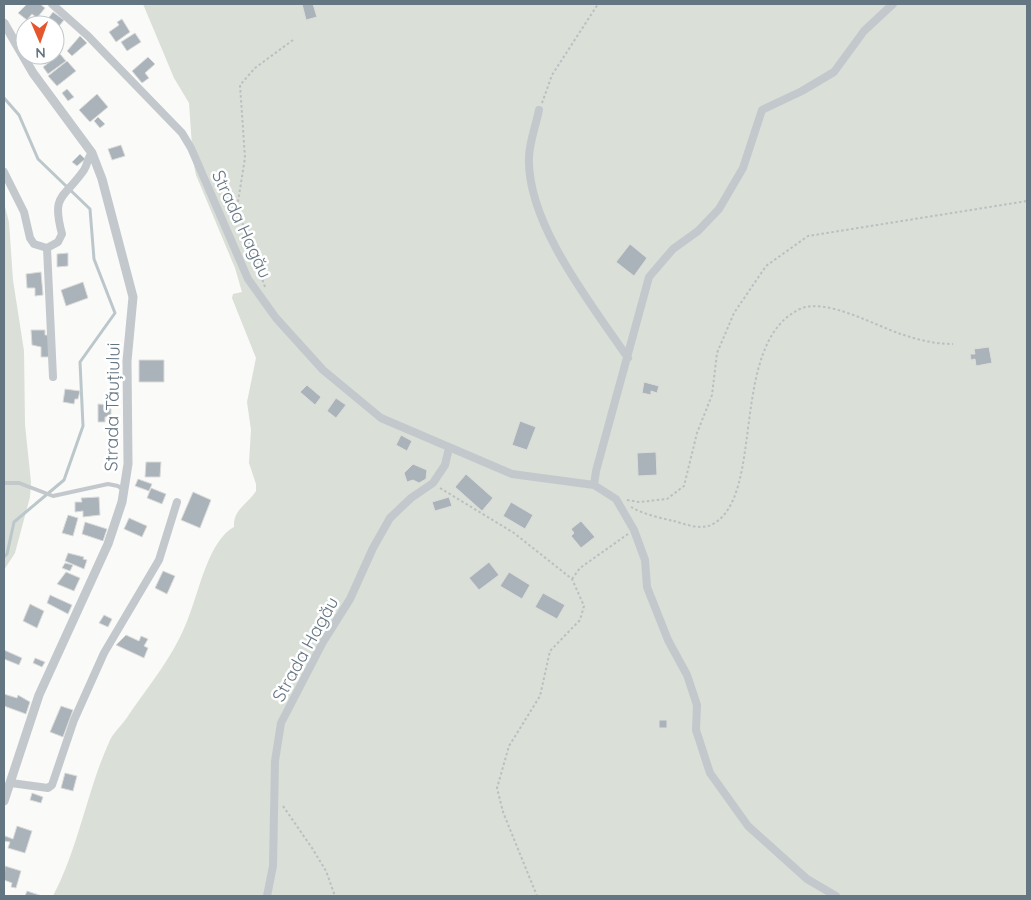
<svg xmlns="http://www.w3.org/2000/svg" width="1031" height="900" viewBox="0 0 1031 900" font-family="Quicksand,sans-serif">
  <style>
    .green { fill: #dadfd7 }
    .lines { fill: none; stroke-linecap: round; stroke-linejoin: round }
    .stream { stroke: #bbc7cb; stroke-width: 3 }
    .building { fill: #aab3b9; stroke: #dcdcda }
    .path { stroke: #bbbfc2; stroke-width: 2; stroke-dasharray: 2.5 2.5; stroke-linecap: butt }
    .service { stroke: #c3c8cc; stroke-width: 4 }
    .minor { stroke: #c3c8cc; stroke-width: 8 }
    .tertiary { stroke: #c3c8cc; stroke-width: 9 }
    .labels { text-anchor: middle; dominant-baseline: central; stroke-width: 5; stroke-linejoin: round; paint-order: stroke }
    .street-label { font-size: 18px; fill: #657683; stroke: #fff }
  </style>
  <rect width="100%" height="100%" fill="#fafaf8"/>
  <!-- green -->
  <path class="green" d="M 143,4 L 1027,4 L 1027,896 L 53,896 C 79,847 87,790 110,740 C 114,732 123,724 128,716 C 150,684 176,653 189,616 C 199,591 209,540 234,527 C 233,509 248,504 256,491 L 256,484 L 249,463 L 251,430 L 247,402 L 256,358 L 232,298 L 233,294 L 242,292 L 235,268 L 196,175 L 193,161 L 189,103 L 174,78 Z
    M 4,203 L 9,222 L 13,280 L 24,351 L 25,425 L 31,482 L 30,497 L 15,553 L 4,570 Z"/>
  <g class="lines">
    <!-- stream -->
    <path class="stream" d="M 4,98 L 19,115 L 38,159 L 90,209 L 94,259 L 115,313 L 80,362 L 83,426 L 64,480 L 14,522 L 7,554 L 4,557"/>
  </g>
  <!-- building -->
  <path class="building" d="M 27,4 L 40,4 L 45,8 L 37,18 L 32,14 L 27,20 L 18,13 Z
    M 302,4 L 313,4 L 317,17 L 306,20 Z
    M 53,12 L 64,20 L 55,31 L 55,25 L 44,24 Z
    M 122,19 L 130,32 L 116,42 L 109,32 L 119,25 L 117,22 Z
    M 135,33 L 141,42 L 127,51 L 121,42 Z
    M 80,36 L 87,43 L 72,56 L 67,51 Z
    M 60,54 L 66,61 L 48,74 L 43,67 Z
    M 148,57 L 155,64 L 145,73 L 149,78 L 142,83 L 132,71 Z
    M 67,61 L 76,71 L 57,86 L 48,76 Z
    M 67,89 L 74,97 L 68,101 L 62,93 Z
    M 97,94 L 108,107 L 90,122 L 79,110 Z
    M 98,117 L 105,124 L 100,128 L 94,121 Z
    M 121,145 L 125,156 L 112,160 L 108,149 Z
    M 80,154 L 85,159 L 77,166 L 72,162 Z
    M 630,244 L 647,258 L 634,276 L 616,262 Z
    M 68,253 L 68,266 L 57,267 L 57,254 Z
    M 41,272 L 43,295 L 35,296 L 35,288 L 27,288 L 26,274 Z
    M 83,282 L 88,298 L 66,306 L 61,290 Z
    M 31,330 L 45,330 L 45,335 L 50,335 L 51,357 L 41,357 L 41,347 L 32,345 Z
    M 989,347 L 992,363 L 976,366 L 975,359 L 971,360 L 970,354 L 975,354 L 974,349 Z
    M 139,360 L 164,360 L 164,382 L 139,382 Z
    M 644,382 L 659,386 L 657,393 L 651,391 L 651,395 L 642,393 Z
    M 307,385 L 321,397 L 315,405 L 300,392 Z
    M 65,389 L 80,391 L 78,399 L 75,399 L 74,404 L 63,402 Z
    M 336,398 L 346,405 L 336,418 L 327,411 Z
    M 98,404 L 111,405 L 111,417 L 105,417 L 105,422 L 98,422 Z
    M 520,421 L 536,427 L 527,450 L 512,445 Z
    M 401,435 L 412,441 L 407,451 L 396,445 Z
    M 656,452 L 657,475 L 638,476 L 637,453 Z
    M 146,462 L 161,462 L 160,477 L 145,477 Z
    M 413,464 L 427,470 L 426,479 L 419,483 L 413,480 L 407,482 L 404,473 Z
    M 466,474 L 493,498 L 482,511 L 455,487 Z
    M 138,479 L 152,484 L 149,491 L 135,486 Z
    M 151,488 L 166,494 L 162,504 L 147,498 Z
    M 193,492 L 211,500 L 200,528 L 181,520 Z
    M 99,497 L 100,515 L 83,517 L 83,511 L 75,512 L 75,502 L 82,502 L 81,498 Z
    M 449,497 L 452,506 L 435,511 L 432,502 Z
    M 511,502 L 533,515 L 525,529 L 503,516 Z
    M 68,515 L 78,518 L 73,536 L 62,533 Z
    M 129,518 L 147,526 L 142,537 L 124,529 Z
    M 581,521 L 595,537 L 581,548 L 571,536 L 574,533 L 571,529 Z
    M 85,522 L 107,529 L 103,541 L 82,534 Z
    M 68,553 L 84,557 L 83,559 L 87,560 L 84,569 L 65,561 Z
    M 489,562 L 499,575 L 479,590 L 469,578 Z
    M 65,563 L 73,565 L 70,571 L 62,568 Z
    M 163,571 L 175,576 L 167,594 L 155,588 Z
    M 66,572 L 80,578 L 74,591 L 57,584 Z
    M 509,572 L 530,585 L 522,599 L 500,586 Z
    M 543,593 L 565,605 L 557,619 L 535,607 Z
    M 50,595 L 72,605 L 68,614 L 47,603 Z
    M 30,604 L 44,611 L 37,628 L 23,621 Z
    M 104,615 L 112,619 L 108,627 L 99,623 Z
    M 126,635 L 139,641 L 141,636 L 148,639 L 144,646 L 148,648 L 144,658 L 116,645 Z
    M 4,650 L 22,658 L 19,665 L 4,659 Z
    M 35,658 L 45,662 L 42,667 L 33,663 Z
    M 4,694 L 17,698 L 18,695 L 30,702 L 26,714 L 4,706 Z
    M 61,706 L 73,710 L 63,737 L 50,732 Z
    M 659,720 L 667,720 L 667,728 L 659,728 Z
    M 65,773 L 77,776 L 73,791 L 61,788 Z
    M 32,793 L 43,797 L 41,803 L 30,800 Z
    M 17,826 L 32,831 L 25,853 L 8,848 L 10,842 L 4,841 L 5,836 L 13,839 Z
    M 5,866 L 21,871 L 16,888 L 11,887 L 12,883 L 4,880 Z
    M 27,891 L 42,896 L 25,896 Z"/>
  <g class="lines">
    <!-- path -->
    <path class="path" d="M 542,103 L 552,75 L 598,4
      M 265,287 L 237,208 L 245,158 L 240,85 L 255,68 L 293,40
      M 440,488 L 514,533 L 572,579 L 584,606 L 580,620 L 550,651 L 540,696 L 509,746 L 497,788 L 503,812 L 537,896
      M 627,500 L 639,502 L 667,499 L 684,486 L 697,433 L 712,395 L 717,353 L 734,313 L 766,266 L 808,236 L 1027,201
      M 631,507 C 643,514 660,518 674,521 C 684,524 700,530 711,525 C 767,499 727,343 800,309 C 825,297 876,326 901,334 C 918,340 935,344 953,344
      M 572,579 L 580,568 L 628,534
      M 283,806 L 312,848 L 326,871 L 335,896"/>
    <!-- service -->
    <path class="service" d="M 4,483 L 19,483 L 53,496 L 108,484 L 118,486 L 123,490"/>
    <!-- minor -->
    <path class="minor" d="M 52,4 L 88,36 L 182,133 L 191,148 L 248,279 L 276,318 L 323,370 L 381,418 L 512,474 L 594,485 L 616,499 L 634,530 L 645,560 L 647,587 L 668,640 L 687,675 L 697,705 L 696,730 L 710,773 L 748,826 L 807,879 L 836,896
      M 539,110 C 536,125 529,143 529,158 C 527,224 592,305 628,358
      M 4,172 L 24,212 L 30,238 L 34,244 L 47,248
      M 53,377 L 47,248 L 58,242 L 62,234 C 51,193 64,199 84,170 C 88,164 87,158 92,153
      M 594,485 L 596,471 L 649,277 L 673,249 L 698,231 L 719,209 L 743,168 L 762,110 L 802,91 L 834,72 L 864,31 L 893,4
      M 11,783 L 48,788 L 52,785 L 74,720 L 104,653 L 159,560 L 177,502
      M 267,896 L 273,866 L 275,761 L 281,723 L 323,642 L 350,599 L 373,548 L 390,518 L 411,498 L 433,483 L 445,465 L 449,448"/>
    <!-- tertiary -->
    <path class="tertiary" d="M 4,23 L 33,73 L 92,153 L 102,179 L 133,297 L 127,361 L 128,464 L 122,502 L 108,544 L 39,695 L 4,801"/>
  </g>
  <g class="labels">
    <!-- street labels -->
    <g class="street-label">
      <text transform="translate(242 224) rotate(65)">Strada Hagău</text>
      <text transform="translate(112 407) rotate(-89)">Strada Tăuțiului</text>
      <text transform="translate(305 649) rotate(-61)">Strada Hagău</text>
    </g>
  </g>
  <!-- border -->
  <rect width="1031" height="900" fill="none" stroke="#657683" stroke-width="10"/>
  <!-- north arrow -->
  <g transform="translate(40 40) rotate(178)"><circle r="24" fill="#ffffff" stroke="#c1c8cd"/>
  <path d="M0-4L9 19L0 12L-9 19Z" fill="#e4572e"/>
  <text y="-8" font-size="14" font-weight="bold" text-anchor="middle" fill="#657683">N</text>
  </g>
</svg>
